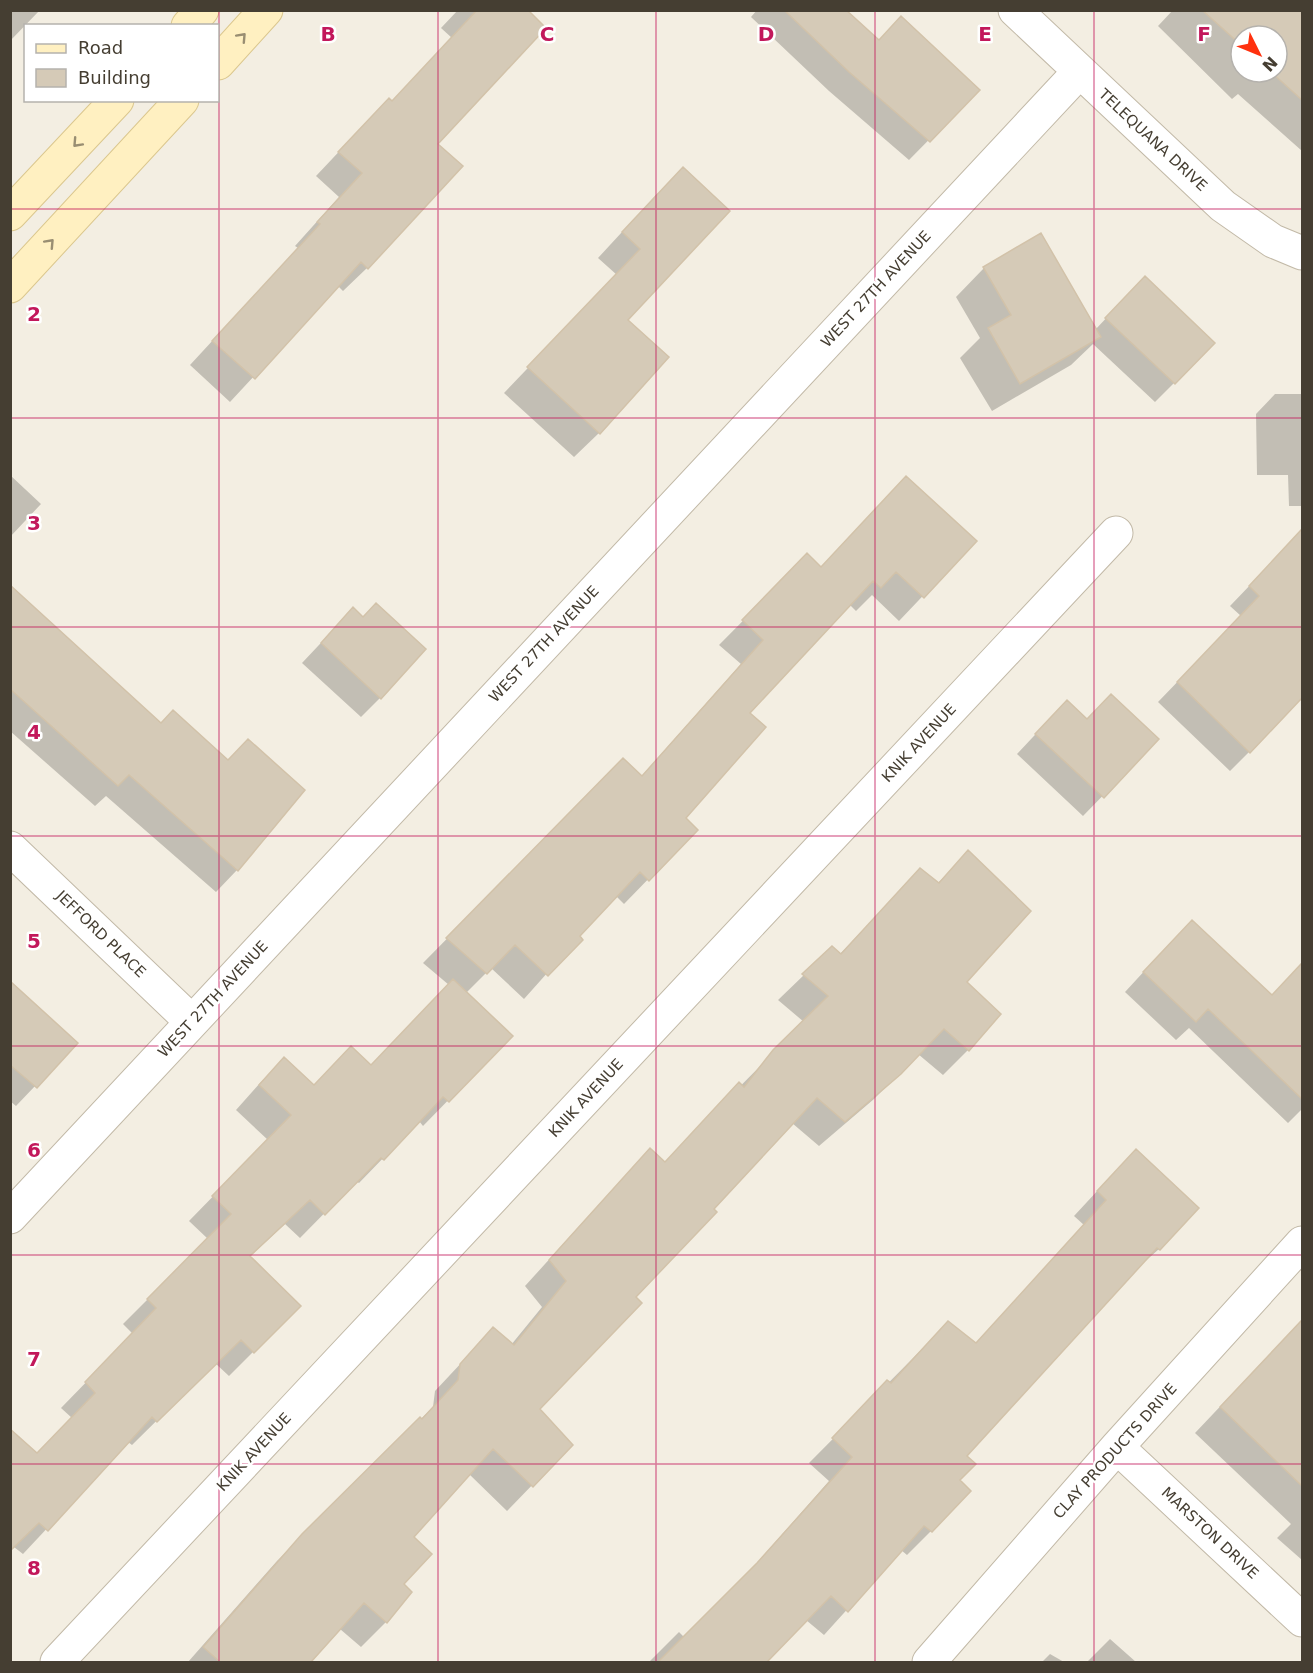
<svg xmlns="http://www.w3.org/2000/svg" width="1313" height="1673" viewBox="0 0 1313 1673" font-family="'DejaVu Sans',sans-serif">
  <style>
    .shadow { fill: #0003; fill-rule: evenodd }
    .building { fill: #d5cab7; stroke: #d2c2a9; stroke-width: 1.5 }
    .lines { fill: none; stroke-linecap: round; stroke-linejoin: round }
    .street-casing { stroke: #c2b9a7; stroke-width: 35 }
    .secondary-casing { stroke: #dbc78e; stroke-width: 35 }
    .street { stroke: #fff; stroke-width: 33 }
    .secondary { stroke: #fff0c1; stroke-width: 33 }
    .oneway { stroke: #998e72 }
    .grid { fill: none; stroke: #c2185b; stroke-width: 1.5; stroke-opacity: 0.55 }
    .labels { text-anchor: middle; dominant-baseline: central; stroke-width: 5; stroke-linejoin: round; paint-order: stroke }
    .street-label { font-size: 15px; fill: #453e32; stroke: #fff }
    .grid-label { font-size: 20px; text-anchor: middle; font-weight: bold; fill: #c2185b; stroke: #fff; stroke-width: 5; stroke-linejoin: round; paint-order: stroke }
  </style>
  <rect width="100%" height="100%" fill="#f3eee2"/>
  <!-- shadow -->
  <path class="shadow" d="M 10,10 L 40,10 L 10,41 Z
    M 458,10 L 526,10 L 436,144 L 367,268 L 343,291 L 338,286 L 230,402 L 190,365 L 298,248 L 295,246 L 339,197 L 316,176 L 366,123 L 392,102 L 452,38 L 441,28 Z
    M 757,10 L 844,10 L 878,41 L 978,90 L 909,160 L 829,91 L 751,17 Z
    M 1173,10 L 1302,10 L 1302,151 L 1238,94 L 1232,99 L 1158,26 ZM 1241,36 L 1277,36 L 1277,72 L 1241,72 Z
    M 658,193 L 599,433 L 574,457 L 504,393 L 617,275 L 598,258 Z
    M 984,268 L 1095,330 L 1126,297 L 1174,383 L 1155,402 L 1093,344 L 1071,365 L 992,411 L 960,358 L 980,338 L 956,297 Z
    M 1275,394 L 1302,394 L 1302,506 L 1289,506 L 1288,475 L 1257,475 L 1256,414 Z
    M 10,475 L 41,504 L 10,537 Z
    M 1302,531 L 1302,645 L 1267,681 L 1249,752 L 1230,771 L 1158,702 L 1241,616 L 1230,606 Z
    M 975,541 L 899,621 L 872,595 L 856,611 L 849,604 L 748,713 L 683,818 L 696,830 L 624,904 L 616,896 L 524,999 L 491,968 L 466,993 L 511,1036 L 423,1126 L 419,1121 L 359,1183 L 356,1181 L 300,1238 L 285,1224 L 249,1257 L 299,1306 L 229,1376 L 215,1363 L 132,1445 L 128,1442 L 23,1554 L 14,1547 L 37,1455 L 72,1418 L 61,1408 L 133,1334 L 123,1324 L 208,1239 L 189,1221 L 268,1140 L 236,1110 L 260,1083 L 284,1059 L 314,1087 L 370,1066 L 449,985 L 423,963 L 623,760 L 641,777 L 741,664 L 719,645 L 807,556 L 820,568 Z
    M 10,588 L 160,725 L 237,870 L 216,892 L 106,796 L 95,806 L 10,731 Z
    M 334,629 L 380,698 L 361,717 L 302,663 Z
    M 1048,721 L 1087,721 L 1157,740 L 1083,816 L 1017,754 Z
    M 968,852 L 965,982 L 999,1014 L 968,1050 L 943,1075 L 918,1054 L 874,1099 L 819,1146 L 792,1123 L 634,1298 L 538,1409 L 571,1445 L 507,1511 L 469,1474 L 412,1537 L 402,1584 L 386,1622 L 361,1647 L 340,1629 L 311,1662 L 188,1662 L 277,1561 L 433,1407 L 435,1391 L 493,1329 L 511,1345 L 542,1307 L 525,1286 L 625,1176 L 664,1163 L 804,1022 L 778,1000 L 832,948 L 839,955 L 920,870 L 937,884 Z
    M 1172,941 L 1272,997 L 1288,981 L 1302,994 L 1302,1109 L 1288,1123 L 1189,1028 L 1176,1040 L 1125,992 Z
    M 10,996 L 76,1043 L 16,1106 L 10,1101 Z
    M 1112,1175 L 1159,1249 L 1134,1271 L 965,1456 L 957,1480 L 969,1491 L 931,1531 L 907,1555 L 901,1550 L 824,1635 L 806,1620 L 765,1662 L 649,1662 L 679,1632 L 685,1638 L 735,1588 L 829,1481 L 809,1463 L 924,1347 L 975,1344 L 1084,1225 L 1074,1216 Z
    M 1302,1320 L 1302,1560 L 1277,1538 L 1291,1524 L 1195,1433 Z
    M 1110,1639 L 1136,1662 L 1087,1662 Z
    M 1050,1654 L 1064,1662 L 1042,1662 Z"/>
  <!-- building -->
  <path class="building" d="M 477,10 L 528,10 L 546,28 L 438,144 L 463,166 L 368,269 L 361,262 L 255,379 L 212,341 L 320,224 L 317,222 L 362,173 L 338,152 L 389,98 L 392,101 Z
    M 784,10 L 846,10 L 879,40 L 901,16 L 980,90 L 930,142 L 849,72 Z
    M 1202,10 L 1302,10 L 1302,100 L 1271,72 L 1277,72 L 1277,36 L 1241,36 L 1241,45 Z
    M 683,167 L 730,211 L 628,320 L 669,357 L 600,434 L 527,367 L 640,249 L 622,232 Z
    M 1041,233 L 1101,337 L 1020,384 L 988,328 L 1011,315 L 983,267 Z
    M 1145,276 L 1215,343 L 1175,384 L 1105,318 Z
    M 906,476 L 977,541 L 924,598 L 896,572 L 881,588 L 873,581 L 750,713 L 766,727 L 686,818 L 698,830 L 649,881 L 640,872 L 580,936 L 583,940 L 548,976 L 515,945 L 487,974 L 446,938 L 623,758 L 642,776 L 763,640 L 742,620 L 807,553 L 821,567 Z
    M 1302,529 L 1302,698 L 1250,753 L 1177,682 L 1259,596 L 1249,586 Z
    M 10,585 L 161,723 L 173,710 L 228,760 L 248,739 L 305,790 L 238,871 L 129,775 L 118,786 L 10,689 Z
    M 376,603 L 426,649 L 381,699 L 321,643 L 353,607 L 363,617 Z
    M 1111,694 L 1159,739 L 1104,798 L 1035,734 L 1067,700 L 1087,719 Z
    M 968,850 L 1031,911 L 967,982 L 1001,1014 L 969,1051 L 944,1029 L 901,1074 L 845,1122 L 817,1098 L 714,1209 L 717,1212 L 636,1297 L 642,1303 L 540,1409 L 573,1445 L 533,1487 L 493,1449 L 414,1537 L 432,1554 L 404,1584 L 412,1592 L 387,1623 L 364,1603 L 311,1662 L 220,1662 L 203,1647 L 302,1534 L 420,1417 L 422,1419 L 458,1380 L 460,1364 L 493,1327 L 514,1345 L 566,1281 L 549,1260 L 650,1148 L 665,1162 L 739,1082 L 744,1087 L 773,1050 L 828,996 L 802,974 L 832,946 L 841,954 L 920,868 L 939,883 Z
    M 1192,920 L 1272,995 L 1302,963 L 1302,1099 L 1208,1009 L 1196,1022 L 1143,972 Z
    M 453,979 L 513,1036 L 449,1102 L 443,1097 L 384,1160 L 381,1158 L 325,1215 L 310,1200 L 250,1256 L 301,1306 L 254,1353 L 241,1340 L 157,1422 L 152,1417 L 48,1531 L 39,1523 L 10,1551 L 10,1429 L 37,1453 L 95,1393 L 85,1382 L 156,1308 L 147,1299 L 231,1214 L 212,1196 L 291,1115 L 259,1085 L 284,1057 L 314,1085 L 351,1046 L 371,1065 Z
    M 10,981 L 78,1043 L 37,1088 L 10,1065 Z
    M 1136,1149 L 1199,1208 L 1160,1250 L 1157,1248 L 967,1456 L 976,1464 L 960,1480 L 971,1491 L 932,1532 L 924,1526 L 848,1612 L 831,1596 L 767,1662 L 658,1662 L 757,1563 L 852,1457 L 832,1438 L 887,1380 L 891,1383 L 948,1321 L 976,1343 L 1106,1200 L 1097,1191 Z
    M 1302,1320 L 1302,1486 L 1220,1407 Z"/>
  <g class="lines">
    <!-- street casing -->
    <g class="street-casing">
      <path id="street" d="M 1015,10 L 1223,206 L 1273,241 L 1302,253
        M 10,848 L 191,1021
        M 10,1217 L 1079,72
        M 1117,1447 L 1302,1620
        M 57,1662 L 1116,533
        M 929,1662 L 1117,1447 L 1302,1243"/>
    </g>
    <!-- secondary casing -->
    <g class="secondary-casing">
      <path id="secondary" d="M 188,26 L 202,10
        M 218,63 L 266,10
        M 10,214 L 117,100
        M 10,286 L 182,100"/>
    </g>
    <!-- street -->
    <use href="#street" class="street"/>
    <!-- secondary -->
    <use href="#secondary" class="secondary"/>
  </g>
  <!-- one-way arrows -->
  <defs><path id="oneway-chevron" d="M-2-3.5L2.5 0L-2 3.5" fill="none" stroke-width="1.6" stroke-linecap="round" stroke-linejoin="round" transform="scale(1.5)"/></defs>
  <g class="oneway">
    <use href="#oneway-chevron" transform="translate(242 37) rotate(-47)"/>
    <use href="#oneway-chevron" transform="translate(77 143) rotate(133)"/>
    <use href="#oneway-chevron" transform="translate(50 243) rotate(-47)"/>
  </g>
  <!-- grid -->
  <path class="grid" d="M 219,10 L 219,1662M 438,10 L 438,1662M 656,10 L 656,1662M 875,10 L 875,1662M 1094,10 L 1094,1662M 10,209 L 1302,209M 10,418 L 1302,418M 10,627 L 1302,627M 10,836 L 1302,836M 10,1046 L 1302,1046M 10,1255 L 1302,1255M 10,1464 L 1302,1464"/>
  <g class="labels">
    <!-- street labels -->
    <g class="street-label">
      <text transform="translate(1153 140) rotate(43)">TELEQUANA DRIVE</text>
      <text transform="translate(876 289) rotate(-47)">WEST 27TH AVENUE</text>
      <text transform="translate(544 644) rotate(-47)">WEST 27TH AVENUE</text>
      <text transform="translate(919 743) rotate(-47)">KNIK AVENUE</text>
      <text transform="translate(101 934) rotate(44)">JEFFORD PLACE</text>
      <text transform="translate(213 999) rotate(-47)">WEST 27TH AVENUE</text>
      <text transform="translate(586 1098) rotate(-47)">KNIK AVENUE</text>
      <text transform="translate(1115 1451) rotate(-48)">CLAY PRODUCTS DRIVE</text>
      <text transform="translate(254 1452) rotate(-47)">KNIK AVENUE</text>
      <text transform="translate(1210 1533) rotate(43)">MARSTON DRIVE</text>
    </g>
  </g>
  <g class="grid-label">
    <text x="328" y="41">B</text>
    <text x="547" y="41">C</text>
    <text x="766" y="41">D</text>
    <text x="985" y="41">E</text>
    <text x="1204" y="41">F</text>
    <text x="34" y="321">2</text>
    <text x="34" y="530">3</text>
    <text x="34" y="739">4</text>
    <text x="34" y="948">5</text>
    <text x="34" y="1157">6</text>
    <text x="34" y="1366">7</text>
    <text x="34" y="1575">8</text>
  </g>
  <!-- border -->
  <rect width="1313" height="1673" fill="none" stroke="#453e32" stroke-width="24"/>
  <!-- legend -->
  <rect x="24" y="24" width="195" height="78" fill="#ffffff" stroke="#b5b2ad" stroke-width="1.5"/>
  <rect x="36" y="44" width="30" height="9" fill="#fff0c1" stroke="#b5b2ad" stroke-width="1.5"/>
  <text x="78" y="54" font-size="18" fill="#453e32">Road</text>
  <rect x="36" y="69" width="30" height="18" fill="#d5cab7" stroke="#b5b2ad" stroke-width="1.5"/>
  <text x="78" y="84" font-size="18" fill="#453e32">Building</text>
  <!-- north arrow -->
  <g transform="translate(1259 54) rotate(133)"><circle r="28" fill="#ffffff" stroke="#b5b2ad" stroke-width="1.5"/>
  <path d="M0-4.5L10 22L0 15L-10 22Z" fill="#ff310e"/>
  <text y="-9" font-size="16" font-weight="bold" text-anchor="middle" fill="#453e32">N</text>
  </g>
</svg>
